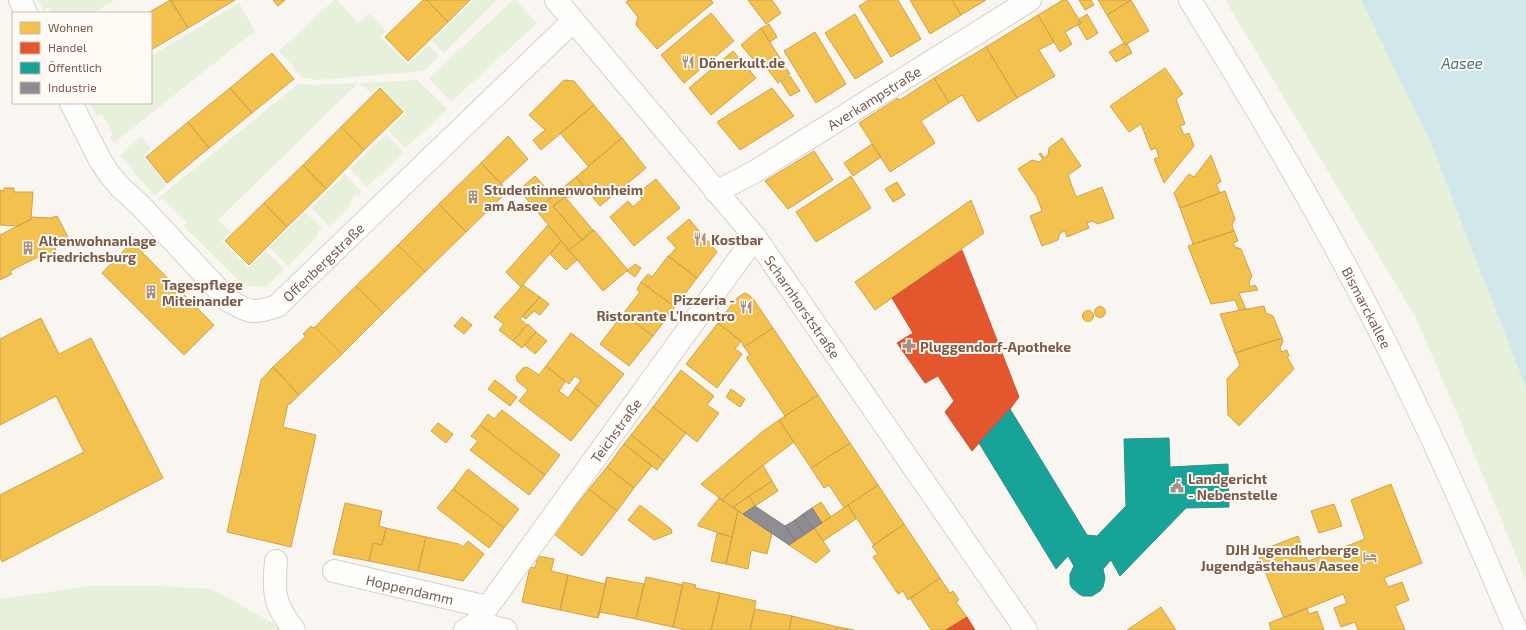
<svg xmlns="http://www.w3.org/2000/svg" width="1526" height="630" viewBox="0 0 1526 630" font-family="'Exo 2',sans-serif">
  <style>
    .green { fill: #e7f0db }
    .water { fill: #d0e8ea }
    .homes { fill: #f2c14e; stroke: #cea34e }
    .shops { fill: #e4572e; stroke: #c45837 }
    .public { fill: #17a398; stroke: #358e82 }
    .industry { fill: #8d8d92; stroke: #877e7d }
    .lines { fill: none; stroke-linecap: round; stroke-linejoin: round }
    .minor-casing { stroke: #d7d1cb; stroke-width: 24 }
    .minor { stroke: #fefefd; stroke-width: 22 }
    .labels { text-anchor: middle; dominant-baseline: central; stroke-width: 4; stroke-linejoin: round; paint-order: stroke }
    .poi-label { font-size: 14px; font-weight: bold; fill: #7a5c4d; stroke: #fffaf3; text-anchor: start }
    .street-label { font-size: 14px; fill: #7a5c4d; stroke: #fffaf3 }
    .water-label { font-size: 15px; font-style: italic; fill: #437c86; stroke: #fffaf3 }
  </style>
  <rect width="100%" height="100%" fill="#f9f5f0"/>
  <!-- green -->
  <path class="green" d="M 38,0 L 115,0 L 93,13 L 51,13 L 49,8 L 43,10 Z
    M 334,0 L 337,0 L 358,23 L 369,13 L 386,31 L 380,37 L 408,64 L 429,45 L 439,56 L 424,71 L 317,80 L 302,77 L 279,51 Z
    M 474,0 L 497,0 L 444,53 L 432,41 Z
    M 513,0 L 515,0 L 537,23 L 451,102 L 429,78 Z
    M 1225,0 L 1361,0 L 1429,139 L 1526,388 L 1526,580 L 1475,456 L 1416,318 Z
    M 239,3 L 255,31 L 114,143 L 110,137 L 113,134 L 102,114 L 96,116 L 90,103 L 151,103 L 151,56 Z
    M 417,80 L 447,109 L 406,148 L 388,130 L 405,113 L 379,86 L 371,93 L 363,86 L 359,86 L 361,83 Z
    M 358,83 L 218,220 L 230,232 L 222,241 L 248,268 L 266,251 L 284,269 L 266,287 L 251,286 L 241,283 L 184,226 L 187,222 L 163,198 L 159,201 L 157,199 L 298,84 L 313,85 Z
    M 386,134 L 404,152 L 367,187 L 350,169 Z
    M 141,137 L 151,148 L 143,156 L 167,185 L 154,196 L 120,155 Z
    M 345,174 L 362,192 L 358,197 L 356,195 L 349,202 L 351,204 L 329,226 L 311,208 Z
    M 305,212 L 322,228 L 316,234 L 318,236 L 288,266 L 269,247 Z
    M 90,586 L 156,586 L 212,589 L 285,630 L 0,630 L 0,599 Z"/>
  <!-- water -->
  <path class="water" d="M 1361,0 L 1526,0 L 1526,388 L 1429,139 Z"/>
  <!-- homes -->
  <path class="homes" d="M 170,0 L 188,28 L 151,50 L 151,13 L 148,13 Z
    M 171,0 L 235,0 L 188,28 Z
    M 273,0 L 285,0 L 278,6 Z
    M 423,0 L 427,0 L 448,22 L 408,61 L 385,37 Z
    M 427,0 L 470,0 L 448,22 Z
    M 629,0 L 711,0 L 713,3 L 657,49 L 636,25 L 638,17 L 626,2 Z
    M 748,0 L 772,0 L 781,13 L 766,24 Z
    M 869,0 L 898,0 L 921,39 L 891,57 L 859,6 Z
    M 910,0 L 952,0 L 961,15 L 930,34 Z
    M 952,0 L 986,0 L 961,15 Z
    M 1063,0 L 1067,0 L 1081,23 L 1065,32 L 1072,44 L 1060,52 L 1038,15 Z
    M 1079,0 L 1091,0 L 1094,5 L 1085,10 Z
    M 1098,0 L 1131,0 L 1107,15 Z
    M 1131,0 L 1149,31 L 1125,45 L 1107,15 Z
    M 711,13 L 734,41 L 684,83 L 661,55 Z
    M 855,14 L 883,62 L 855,79 L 825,33 Z
    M 1087,14 L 1098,33 L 1087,40 L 1078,25 L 1081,23 L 1078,20 Z
    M 1038,15 L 1054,42 L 1039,50 L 1055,76 L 1017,98 L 986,47 Z
    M 769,24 L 777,37 L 770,42 L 761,28 Z
    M 761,28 L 790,74 L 778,83 L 766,67 L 762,70 L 741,45 Z
    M 815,32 L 846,84 L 816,103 L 784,51 Z
    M 1124,43 L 1125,45 L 1127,44 L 1132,53 L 1116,62 L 1109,52 Z
    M 986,47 L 1017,98 L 978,122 L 962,95 L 949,103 L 934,78 Z
    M 733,51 L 756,78 L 711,115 L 689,88 Z
    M 272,53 L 294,79 L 252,113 L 230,88 Z
    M 1165,68 L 1183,94 L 1176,99 L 1185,124 L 1180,126 L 1184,135 L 1189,133 L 1194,146 L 1164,183 L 1154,159 L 1159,157 L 1156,148 L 1151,150 L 1141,124 L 1129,132 L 1110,106 Z
    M 790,76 L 800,91 L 790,96 L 781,82 Z
    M 934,78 L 949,103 L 921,121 L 935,143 L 890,172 L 859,123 L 898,98 L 900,100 Z
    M 564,80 L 574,81 L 594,105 L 541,150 L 533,140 L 545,130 L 529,115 Z
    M 230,88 L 252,113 L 209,148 L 188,122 Z
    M 380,88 L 403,112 L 364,150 L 341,127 Z
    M 772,88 L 794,116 L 740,150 L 717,122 Z
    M 594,105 L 622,138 L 588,166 L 560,133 Z
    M 188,122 L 209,148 L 167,183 L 146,157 Z
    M 341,127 L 364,150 L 326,189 L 303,165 Z
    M 508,136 L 528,159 L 501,184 L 481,163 Z
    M 622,138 L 646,168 L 600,206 L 576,177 Z
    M 1062,138 L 1081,166 L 1068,175 L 1076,197 L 1102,187 L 1114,218 L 1098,224 L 1092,221 L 1087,223 L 1089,228 L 1067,237 L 1065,231 L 1060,233 L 1058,240 L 1042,246 L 1030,216 L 1042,211 L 1037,197 L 1018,169 L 1032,160 L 1039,162 L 1043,159 L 1039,154 L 1041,153 L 1044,158 L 1048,155 L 1049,148 Z
    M 872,144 L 881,157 L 853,176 L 844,163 Z
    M 814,151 L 833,180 L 788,209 L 765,181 Z
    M 1211,155 L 1221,182 L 1216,184 L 1220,193 L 1180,208 L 1174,193 L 1189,174 L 1194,177 Z
    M 481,163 L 508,191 L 466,232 L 439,204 Z
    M 303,165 L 326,189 L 287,227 L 264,203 Z
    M 535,176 L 553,196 L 536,210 L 519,190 Z
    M 851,176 L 871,208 L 816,242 L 796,212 Z
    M 576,177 L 585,187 L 571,197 L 565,197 L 553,206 L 582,240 L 569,250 L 536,210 Z
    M 656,179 L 680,208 L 634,246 L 610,217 L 628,201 L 633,207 L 642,199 L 637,194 Z
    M 897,182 L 905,195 L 893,202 L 885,189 Z
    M 4,188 L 14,188 L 14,192 L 33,192 L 31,219 L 19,226 L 0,225 L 0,190 L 4,191 Z
    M 1225,191 L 1235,219 L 1232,225 L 1234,231 L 1193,244 L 1180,208 Z
    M 565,197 L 593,230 L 582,240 L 553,206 Z
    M 971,200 L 984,233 L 875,310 L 855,282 Z
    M 264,203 L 287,227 L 249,265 L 225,241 Z
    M 439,204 L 466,232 L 425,272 L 398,245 Z
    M 57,216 L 70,241 L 55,248 L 56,251 L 39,260 L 38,257 L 10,271 L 12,274 L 0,280 L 0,235 L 31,219 L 32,217 L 50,218 Z
    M 689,219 L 717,252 L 697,278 L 668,256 L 669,256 L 676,248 L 667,238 Z
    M 548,225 L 561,241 L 521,287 L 506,272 Z
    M 594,230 L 628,270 L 603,291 L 569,250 Z
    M 1234,231 L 1238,241 L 1233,243 L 1235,247 L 1241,249 L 1252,276 L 1249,282 L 1250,287 L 1255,285 L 1258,290 L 1239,293 L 1246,309 L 1239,310 L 1235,300 L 1211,304 L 1188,246 Z
    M 561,241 L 577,260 L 566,270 L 550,254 Z
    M 132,242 L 214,325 L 184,355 L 102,273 Z
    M 398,245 L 425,272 L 383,313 L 356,286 Z
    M 668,256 L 697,278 L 675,307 L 641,282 L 648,274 L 652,277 Z
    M 635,264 L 641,268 L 635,277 L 627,271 Z
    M 641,282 L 675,307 L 653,336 L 623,314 L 640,292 L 637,290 Z
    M 523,285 L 540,297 L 520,319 L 527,325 L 513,341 L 499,330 L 504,324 L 494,317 Z
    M 356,286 L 383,313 L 342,354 L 315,327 Z
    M 745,293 L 749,295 L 754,300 L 773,328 L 744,347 L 741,341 L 718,323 L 735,300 L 741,295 Z
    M 540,297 L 549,304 L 540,315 L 534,311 L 526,319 L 522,316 Z
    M 1264,306 L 1266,313 L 1273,316 L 1282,338 L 1235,353 L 1220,314 Z
    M1094.5 312a5.5 5.5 0 1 1 11 0a5.5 5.5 0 1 1-11 0Z
    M1082.5 316a5.5 5.5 0 1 1 11 0a5.5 5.5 0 1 1-11 0Z
    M 623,314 L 653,336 L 629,366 L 600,344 Z
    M 462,317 L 472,325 L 464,334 L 454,326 Z
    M 41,318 L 59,354 L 91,338 L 163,478 L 2,562 L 0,557 L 0,495 L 84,452 L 56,396 L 0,425 L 0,339 Z
    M 718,323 L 741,341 L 735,349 L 742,354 L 717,388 L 686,364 Z
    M 528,324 L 536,332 L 522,348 L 513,341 Z
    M 311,326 L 313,328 L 315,327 L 342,354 L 299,395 L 273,367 L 306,336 L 303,334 Z
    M 773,328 L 818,395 L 785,416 L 747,359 L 747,357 L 750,355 L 744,347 Z
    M 536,332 L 547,341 L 535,354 L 524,345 Z
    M 571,333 L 624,374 L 598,407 L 575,388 L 581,380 L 575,376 L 569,384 L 546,366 Z
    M 1282,338 L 1283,341 L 1280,348 L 1281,352 L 1287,350 L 1289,356 L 1287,357 L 1294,369 L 1239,426 L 1228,415 L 1227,379 L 1240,365 L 1235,353 Z
    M 546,366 L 565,382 L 559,391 L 568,398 L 575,388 L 598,407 L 571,441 L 519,401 L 528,390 L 517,381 L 516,376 L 523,368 L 527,367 L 539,375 Z
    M 273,367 L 299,395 L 290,404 L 288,404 L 283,427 L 316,435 L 291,547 L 227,532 L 261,380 Z
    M 681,370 L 714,396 L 707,405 L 719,413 L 697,442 L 653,407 Z
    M 495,380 L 517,397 L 510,406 L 488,389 Z
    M 731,389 L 745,399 L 740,407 L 726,397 Z
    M 818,395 L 850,443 L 811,468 L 779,420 Z
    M 653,407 L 686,433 L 664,461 L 631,435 Z
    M 502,410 L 560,455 L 545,475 L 480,425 L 488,414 L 494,419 Z
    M 779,420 L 794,442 L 749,476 L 722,500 L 701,484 L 762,432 Z
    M 438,423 L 453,434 L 446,443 L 431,431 Z
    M 480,425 L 545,475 L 529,495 L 470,450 L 478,441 L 471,436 Z
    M 631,435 L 664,461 L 657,470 L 624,444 Z
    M 850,443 L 878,485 L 844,508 L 829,485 L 824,488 L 811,468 Z
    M 624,444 L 652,466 L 634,488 L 607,467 Z
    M 763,465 L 772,481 L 733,507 L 722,500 L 749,476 Z
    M 607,467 L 634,488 L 617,511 L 589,489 Z
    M 468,469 L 519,509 L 504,528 L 453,489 Z
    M 772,481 L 778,491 L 755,506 L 749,496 Z
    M 1391,484 L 1422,563 L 1384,578 L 1388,587 L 1402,582 L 1409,600 L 1395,606 L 1405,630 L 1358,630 L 1355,622 L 1341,627 L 1334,608 L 1347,603 L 1343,594 L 1284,618 L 1257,552 L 1298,536 L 1308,561 L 1365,539 L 1351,500 Z
    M 878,485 L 904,524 L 874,545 L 848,505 Z
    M 453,489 L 504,528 L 489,548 L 437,508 Z
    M 589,489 L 617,511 L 582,556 L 554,534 Z
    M 749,496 L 755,506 L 743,514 L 733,507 Z
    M 719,498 L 738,511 L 732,537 L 698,526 L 698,524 Z
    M 821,502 L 831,517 L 822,523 L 812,508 Z
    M 345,503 L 382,511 L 379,526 L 386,528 L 382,545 L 373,543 L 369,561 L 333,554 Z
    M 1334,504 L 1342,526 L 1319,533 L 1311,511 Z
    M 640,505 L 671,529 L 672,533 L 654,540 L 628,520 Z
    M 848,505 L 856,519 L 823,541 L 814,528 Z
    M 738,511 L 772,533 L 767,554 L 751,550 L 748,569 L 726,564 Z
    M 904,524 L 940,578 L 908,600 L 903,591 L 898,594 L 873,557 L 878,554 L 872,546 Z
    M 386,528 L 426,537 L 418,571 L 369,561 L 373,543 L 382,545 Z
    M 814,528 L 830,551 L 816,563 L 789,545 Z
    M 717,533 L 732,537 L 726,564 L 711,561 Z
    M 426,537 L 459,544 L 463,547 L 468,541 L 484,554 L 463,581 L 418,571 Z
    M 538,556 L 554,559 L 551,571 L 568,575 L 560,610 L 522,602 L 530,567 L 535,568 Z
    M 568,575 L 605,584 L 607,577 L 598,618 L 560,610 Z
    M 607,577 L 644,584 L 636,619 L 600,612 L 598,618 Z
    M 646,577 L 683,585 L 673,627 L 636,619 Z
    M 940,578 L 950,593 L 953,591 L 959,600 L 956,602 L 967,617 L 946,630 L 931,630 L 910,598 Z
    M 683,582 L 696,585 L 695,588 L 720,593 L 711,630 L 685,630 L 673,627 Z
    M 720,593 L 756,601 L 750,630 L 711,630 Z
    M 1161,607 L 1176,630 L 1127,630 Z
    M 1307,608 L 1309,614 L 1317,611 L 1324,630 L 1271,630 L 1269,623 Z
    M 755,609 L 792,616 L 789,630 L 750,630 Z
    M 792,616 L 838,627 L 837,630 L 789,630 Z
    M 838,627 L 854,630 L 837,630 Z"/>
  <!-- shops -->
  <path class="shops" d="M 962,250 L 1019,397 L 1010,409 L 972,451 L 945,412 L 954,401 L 938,376 L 925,383 L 897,343 L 913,333 L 892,298 Z
    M 967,617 L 975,630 L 946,630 Z"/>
  <!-- public -->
  <path class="public" d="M 1010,409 L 1087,535 L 1097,536 L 1126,506 L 1124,439 L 1169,438 L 1170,467 L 1228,464 L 1229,507 L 1186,508 L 1120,576 L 1111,560 L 1103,569 L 1105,578 L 1103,587 L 1100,591 L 1092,596 L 1083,596 L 1079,594 L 1072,588 L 1070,584 L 1070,574 L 1074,566 L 1068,556 L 1056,569 L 979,443 Z"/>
  <!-- industry -->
  <path class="industry" d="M 755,506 L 785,526 L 795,541 L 789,545 L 743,514 Z
    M 812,508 L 822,523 L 813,529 L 803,514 Z
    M 803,514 L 813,529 L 804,535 L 795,520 Z
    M 795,520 L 804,535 L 795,541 L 785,526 Z"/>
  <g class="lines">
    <!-- minor casing -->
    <g class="minor-casing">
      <g id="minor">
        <path d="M 20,0 L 26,13"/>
        <path id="s1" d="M 556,0 L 755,237 L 1026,630"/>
        <path id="s2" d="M 1190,0 C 1271,131 1350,265 1416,405 C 1452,479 1484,555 1516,630"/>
        <path id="s3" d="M 71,103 L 100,160 L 110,175 L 120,187 L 140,205 L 229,301 C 252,313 252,314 277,306 L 573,21"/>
        <path id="s4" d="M 716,192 L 756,171 L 1030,0"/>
        <path d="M 276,561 C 273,592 274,605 294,630"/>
        <path id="s5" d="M 334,571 L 487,607"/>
        <path id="s6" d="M 476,623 L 755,237"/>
        <path d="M 465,630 L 476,623 L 506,630"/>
      </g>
    </g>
    <!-- minor -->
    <use href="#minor" class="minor"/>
  </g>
  <!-- icons -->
  <defs>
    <g id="restaurant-bare" transform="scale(1.08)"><path d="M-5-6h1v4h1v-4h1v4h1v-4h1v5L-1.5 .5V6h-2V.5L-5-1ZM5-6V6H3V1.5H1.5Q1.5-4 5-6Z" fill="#a69286" stroke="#fffaf3" stroke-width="2.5" paint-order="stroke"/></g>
    <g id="building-bare" transform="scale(1.08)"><path d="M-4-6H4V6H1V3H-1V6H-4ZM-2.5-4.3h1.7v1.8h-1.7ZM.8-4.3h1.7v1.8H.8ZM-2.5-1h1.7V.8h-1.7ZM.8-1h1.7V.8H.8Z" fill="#a69286" stroke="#fffaf3" stroke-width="2.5" paint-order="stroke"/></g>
    <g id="pharmacy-bare" transform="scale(1.08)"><path d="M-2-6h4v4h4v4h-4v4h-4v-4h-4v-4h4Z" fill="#a69286" stroke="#fffaf3" stroke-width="2.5" paint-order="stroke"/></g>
    <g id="civic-bare" transform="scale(1.08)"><path d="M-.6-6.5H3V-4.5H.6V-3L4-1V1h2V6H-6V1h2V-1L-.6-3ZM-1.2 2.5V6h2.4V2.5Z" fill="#a69286" stroke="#fffaf3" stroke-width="2.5" paint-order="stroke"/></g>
    <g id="hotel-bare" transform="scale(1.08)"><path d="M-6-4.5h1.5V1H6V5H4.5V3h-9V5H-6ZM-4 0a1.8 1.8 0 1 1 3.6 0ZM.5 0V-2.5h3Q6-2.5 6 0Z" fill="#a69286" stroke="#fffaf3" stroke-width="2.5" paint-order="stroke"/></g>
  </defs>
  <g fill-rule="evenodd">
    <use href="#restaurant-bare" x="688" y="62"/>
    <use href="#building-bare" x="473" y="197"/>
    <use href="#restaurant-bare" x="700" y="239"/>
    <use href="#building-bare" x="28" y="248"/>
    <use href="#building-bare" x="151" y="292"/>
    <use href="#restaurant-bare" x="746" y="307"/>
    <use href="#pharmacy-bare" x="909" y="346"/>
    <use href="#civic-bare" x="1177" y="486"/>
    <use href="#hotel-bare" x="1370" y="557"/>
  </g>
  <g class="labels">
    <!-- poi labels -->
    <g class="poi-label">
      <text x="699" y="62">Dönerkult.de</text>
      <text x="484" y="189">Studentinnenwohnheim<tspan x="484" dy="16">am Aasee</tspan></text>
      <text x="711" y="239">Kostbar</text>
      <text x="39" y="240">Altenwohnanlage<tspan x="39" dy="16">Friedrichsburg</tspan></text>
      <text x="162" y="284">Tagespflege<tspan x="162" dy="16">Miteinander</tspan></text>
      <text x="735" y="299" text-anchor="end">Pizzeria -<tspan x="735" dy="16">Ristorante L'Incontro</tspan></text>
      <text x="920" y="346">Pluggendorf-Apotheke</text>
      <text x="1188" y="478">Landgericht<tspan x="1188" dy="16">- Nebenstelle</tspan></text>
      <text x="1359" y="549" text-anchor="end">DJH Jugendherberge<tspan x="1359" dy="16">Jugendgästehaus Aasee</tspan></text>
    </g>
    <!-- street labels -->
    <g class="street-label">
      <text stroke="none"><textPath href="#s4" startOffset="184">Averkampstraße</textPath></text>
      <text stroke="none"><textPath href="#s3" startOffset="370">Offenbergstraße</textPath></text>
      <text stroke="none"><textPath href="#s1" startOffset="394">Scharnhorststraße</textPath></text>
      <text stroke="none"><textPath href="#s2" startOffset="355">Bismarckallee</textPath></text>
      <text stroke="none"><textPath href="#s6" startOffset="238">Teichstraße</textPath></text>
      <text stroke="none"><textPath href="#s5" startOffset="78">Hoppendamm</textPath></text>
    </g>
    <!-- water labels -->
    <g class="water-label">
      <text x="1462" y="63">Aasee</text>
    </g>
  </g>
  <!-- legend -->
  <rect x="12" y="12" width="140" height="92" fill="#fffaf3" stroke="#cabbb1"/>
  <rect x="20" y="22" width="20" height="12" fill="#f2c14e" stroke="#cabbb1"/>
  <text x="48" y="32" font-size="12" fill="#7a5c4d">Wohnen</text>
  <rect x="20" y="42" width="20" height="12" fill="#e4572e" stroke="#cabbb1"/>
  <text x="48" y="52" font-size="12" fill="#7a5c4d">Handel</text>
  <rect x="20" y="62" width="20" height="12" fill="#17a398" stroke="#cabbb1"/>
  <text x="48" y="72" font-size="12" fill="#7a5c4d">Öffentlich</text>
  <rect x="20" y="82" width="20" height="12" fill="#8d8d92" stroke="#cabbb1"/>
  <text x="48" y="92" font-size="12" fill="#7a5c4d">Industrie</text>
</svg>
